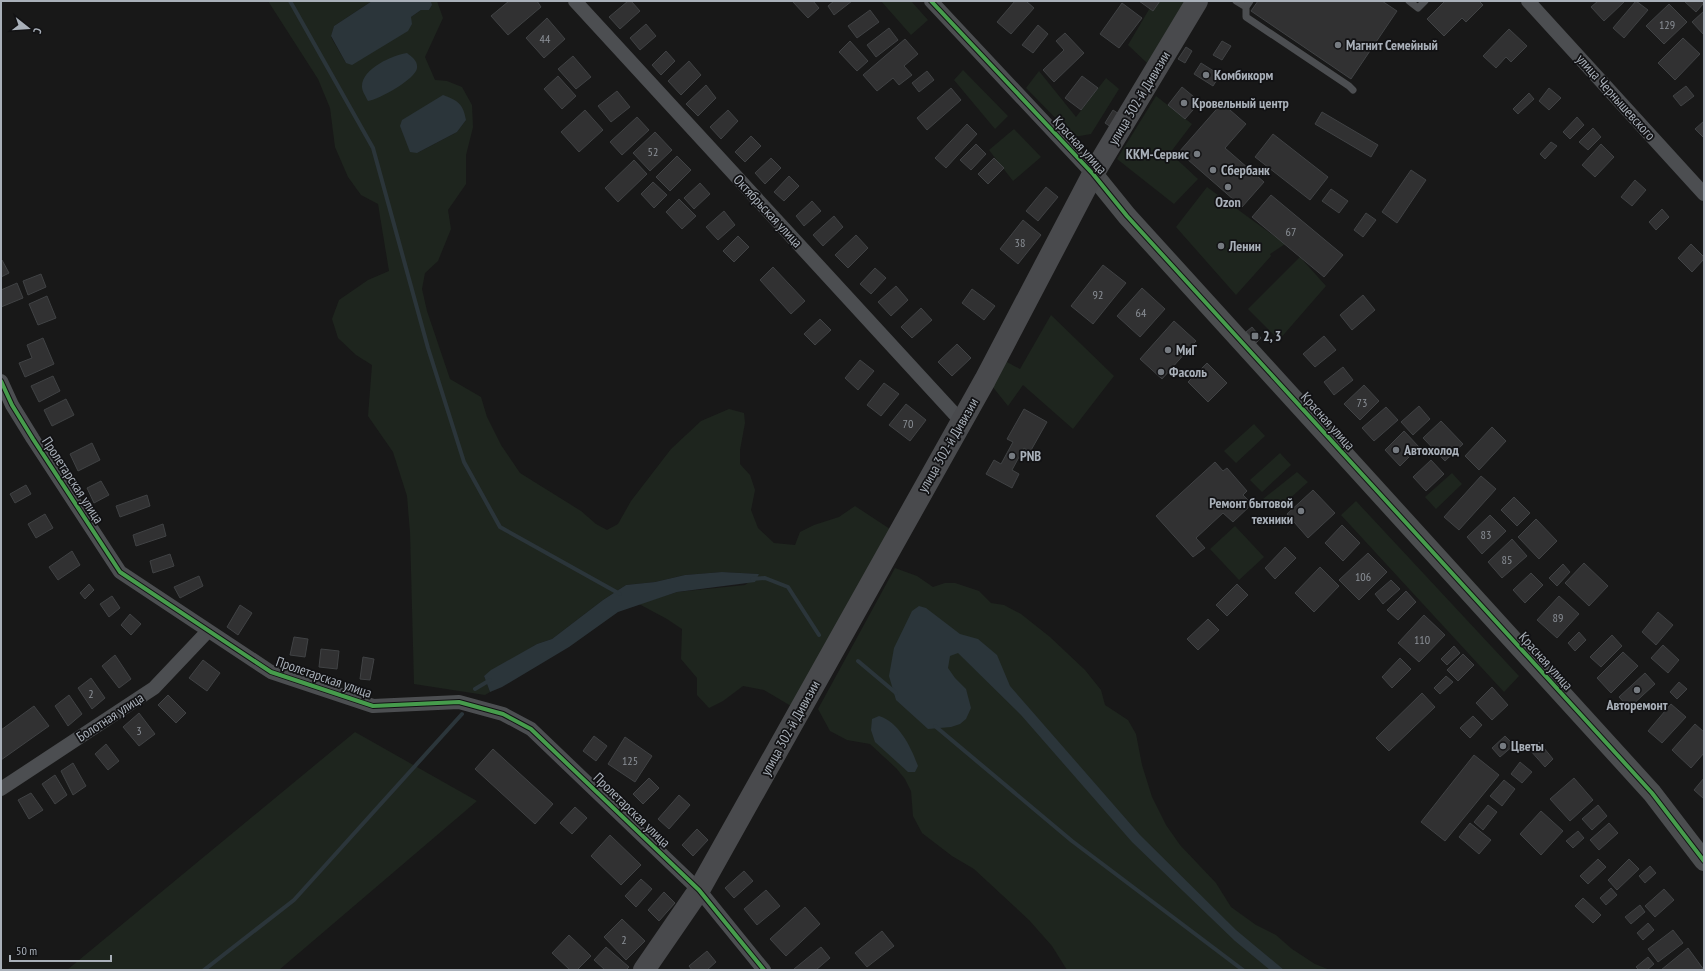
<svg xmlns="http://www.w3.org/2000/svg" width="1705" height="971" viewBox="0 0 1705 971" font-family="'PT Sans Narrow',sans-serif">
  <style>
    .green { fill: #1e251e; fill-rule: evenodd }
    .water { fill: #2b353a }
    .lines { fill: none; stroke-linecap: round; stroke-linejoin: round }
    .stream { stroke: #2b353a; stroke-width: 4 }
    .building { fill: #313132; stroke: #404244 }
    .lane { stroke: #4c4e51; stroke-width: 7 }
    .street { stroke: #4c4e51; stroke-width: 14 }
    .secondary { stroke: #4b4d4f; stroke-width: 20 }
    .primary { stroke: #494a4d; stroke-width: 22 }
    .cycleway-casing { stroke: #121214; stroke-width: 6 }
    .cycleway { stroke: #469c4c; stroke-width: 4 }
    .poi-dot { fill: #767b81; stroke: #121214; stroke-width: 1.5 }
    .labels { text-anchor: middle; dominant-baseline: central; stroke-width: 3.5; stroke-linejoin: round; paint-order: stroke }
    .number-label { font-size: 12px; fill: #8b9097 }
    .poi-label { font-size: 14px; font-weight: bold; fill: #a9b0b9; stroke: #121214; text-anchor: start }
    .street-label { font-size: 14px; fill: #a9b0b9; stroke: #121214 }
  </style>
  <rect width="100%" height="100%" fill="#181818"/>
  <!-- green -->
  <path class="green" d="M 268,1 L 372,1 L 334,26 L 331,37 L 346,63 L 421,10 L 429,10 L 432,5 L 431,1 L 437,1 L 443,18 L 425,57 L 435,80 L 447,81 L 462,87 L 472,105 L 473,127 L 466,155 L 466,184 L 448,210 L 451,229 L 438,261 L 425,273 L 422,289 L 427,311 L 450,379 L 481,397 L 487,417 L 501,445 L 520,473 L 581,511 L 596,524 L 607,530 L 618,524 L 631,501 L 671,449 L 701,421 L 729,409 L 744,413 L 745,423 L 740,450 L 740,464 L 750,475 L 755,490 L 751,510 L 758,528 L 774,543 L 795,545 L 800,532 L 814,525 L 839,517 L 855,506 L 890,529 L 791,706 L 764,690 L 743,686 L 723,701 L 709,708 L 697,695 L 697,678 L 681,659 L 682,629 L 667,619 L 639,604 L 677,592 L 745,585 L 759,574 L 722,572 L 685,575 L 655,582 L 626,585 L 603,600 L 552,639 L 537,644 L 484,676 L 490,692 L 485,695 L 414,684 L 410,532 L 407,496 L 393,452 L 368,416 L 372,365 L 356,355 L 338,338 L 332,319 L 339,300 L 368,280 L 389,271 L 378,204 L 361,195 L 348,177 L 335,147 L 330,108 L 318,79 ZM 466,120 L 457,132 L 417,153 Z
    M 881,1 L 911,1 L 928,20 L 911,35 Z
    M 1154,1 L 1188,1 L 1147,63 L 1128,45 Z
    M 963,70 L 1008,116 L 995,129 L 954,80 Z
    M 1039,71 L 1076,117 L 1106,78 L 1119,89 L 1091,134 L 1074,137 L 1026,88 Z
    M 1156,96 L 1192,124 L 1170,153 L 1198,179 L 1174,204 L 1117,159 Z
    M 1014,129 L 1041,157 L 1013,181 L 989,150 Z
    M 1207,187 L 1285,244 L 1270,254 L 1271,256 L 1236,295 L 1176,227 Z
    M 1300,257 L 1326,286 L 1279,340 L 1248,309 Z
    M 1051,315 L 1114,376 L 1073,429 L 1023,385 L 1008,406 L 992,386 L 1005,361 L 1020,369 Z
    M 1254,424 L 1265,436 L 1236,463 L 1224,451 Z
    M 1280,453 L 1291,465 L 1262,492 L 1250,480 Z
    M 1297,472 L 1308,482 L 1276,511 L 1263,499 Z
    M 1452,473 L 1462,484 L 1436,509 L 1425,497 Z
    M 1356,501 L 1519,676 L 1504,692 L 1341,515 Z
    M 1235,526 L 1264,557 L 1239,580 L 1210,549 Z
    M 895,568 L 917,576 L 933,587 L 945,583 L 955,583 L 979,591 L 991,603 L 1004,605 L 1021,614 L 1050,637 L 1085,670 L 1101,690 L 1105,705 L 1128,720 L 1136,734 L 1142,765 L 1152,797 L 1166,825 L 1180,845 L 1216,883 L 1231,907 L 1256,925 L 1276,935 L 1292,949 L 1315,964 L 1330,970 L 1067,970 L 1052,946 L 1029,920 L 974,869 L 952,856 L 922,833 L 913,816 L 911,791 L 905,779 L 896,768 L 870,744 L 847,740 L 830,731 L 818,709 Z
    M 355,732 L 477,801 L 279,970 L 67,970 Z"/>
  <!-- water -->
  <path class="water" d="M 372,1 L 431,1 L 432,5 L 429,10 L 421,10 L 411,17 L 412,24 L 408,31 L 352,65 L 346,63 L 331,36 L 334,26 Z
    M 407,53 C 412,57 418,61 417,68 C 416,79 378,100 368,101 C 366,97 362,91 362,87 C 361,69 393,55 407,53 Z
    M 443,95 C 458,101 463,103 466,120 L 457,132 L 417,153 L 410,152 L 400,126 L 402,120 Z
    M 722,572 L 759,574 L 755,582 L 677,592 L 618,612 L 569,647 L 502,687 L 490,692 L 484,676 L 491,670 L 537,644 L 552,639 L 603,600 L 626,585 L 655,582 L 685,575 Z
    M 919,606 L 926,608 L 960,634 L 978,639 L 997,655 L 1010,686 L 1140,835 L 1236,930 L 1284,970 L 1270,970 L 1235,941 L 1132,842 L 1021,715 L 958,653 L 950,656 L 948,668 L 955,678 L 966,689 L 971,708 L 966,719 L 960,724 L 951,727 L 928,729 L 896,700 L 889,676 L 894,648 L 912,611 Z
    M 879,716 C 899,722 911,747 918,766 L 915,772 L 908,772 L 875,742 L 871,730 L 872,719 Z"/>
  <g class="lines">
    <!-- stream -->
    <path class="stream" d="M 290,1 L 373,148 L 428,348 L 464,462 L 500,527 L 620,594
      M 752,579 L 765,578 L 788,587 L 819,635
      M 858,661 L 896,693
      M 475,689 L 490,680
      M 935,726 L 1072,841 L 1243,970
      M 204,970 L 294,900 L 462,714"/>
  </g>
  <!-- building -->
  <path class="building" d="M 509,1 L 537,1 L 541,7 L 508,35 L 491,16 Z
    M 628,1 L 631,1 L 640,11 L 620,29 L 609,17 Z
    M 792,1 L 813,1 L 819,8 L 808,18 Z
    M 834,1 L 852,1 L 834,15 L 828,6 Z
    M 1015,1 L 1026,1 L 1034,8 L 1011,34 L 997,22 Z
    M 1139,1 L 1160,1 L 1153,11 Z
    M 1258,1 L 1382,1 L 1397,11 L 1351,79 L 1251,11 Z
    M 1445,1 L 1479,1 L 1483,5 L 1466,22 L 1462,18 L 1444,36 L 1427,19 Z
    M 1598,1 L 1625,1 L 1604,21 L 1591,7 Z
    M 1636,1 L 1648,10 L 1624,38 L 1613,28 Z
    M 1684,1 L 1704,1 L 1704,3 L 1696,12 Z
    M 1122,3 L 1142,18 L 1119,48 L 1100,34 Z
    M 1669,4 L 1687,22 L 1664,44 L 1646,26 Z
    M 870,10 L 879,22 L 857,38 L 848,26 Z
    M 1704,11 L 1704,35 L 1692,22 Z
    M 547,18 L 565,39 L 544,58 L 526,38 Z
    M 646,24 L 656,36 L 640,50 L 630,38 Z
    M 1038,25 L 1048,34 L 1033,53 L 1022,45 Z
    M 889,28 L 898,40 L 876,57 L 867,45 Z
    M 1509,29 L 1527,46 L 1511,62 L 1506,57 L 1496,68 L 1483,56 Z
    M 1065,33 L 1084,53 L 1054,82 L 1043,70 L 1064,50 L 1056,41 Z
    M 1683,38 L 1700,54 L 1675,80 L 1658,63 Z
    M 905,39 L 918,54 L 904,66 L 912,75 L 899,85 L 893,78 L 877,91 L 863,75 Z
    M 850,41 L 868,61 L 857,71 L 839,52 Z
    M 1222,41 L 1231,46 L 1222,60 L 1213,55 Z
    M 1186,47 L 1192,51 L 1185,63 L 1178,59 Z
    M 666,51 L 675,61 L 661,75 L 652,65 Z
    M 573,56 L 591,77 L 576,89 L 558,69 Z
    M 689,61 L 701,75 L 681,95 L 668,81 Z
    M 1201,63 L 1220,75 L 1213,86 L 1194,74 Z
    M 927,71 L 934,80 L 919,92 L 912,83 Z
    M 558,76 L 576,96 L 562,109 L 544,89 Z
    M 1082,76 L 1098,88 L 1081,110 L 1065,98 Z
    M 706,85 L 716,98 L 698,116 L 686,104 Z
    M 1686,86 L 1694,96 L 1681,106 L 1673,96 Z
    M 1182,87 L 1200,102 L 1185,119 L 1168,105 Z
    M 951,88 L 961,100 L 927,130 L 917,118 Z
    M 1549,88 L 1561,98 L 1549,110 L 1539,101 Z
    M 617,91 L 630,107 L 611,122 L 598,106 Z
    M 1529,93 L 1534,99 L 1518,114 L 1513,109 Z
    M 1222,103 L 1246,124 L 1225,148 L 1264,182 L 1242,207 L 1179,152 Z
    M 585,110 L 603,130 L 579,152 L 561,132 Z
    M 728,110 L 738,121 L 721,139 L 710,127 Z
    M 1113,110 L 1119,114 L 1111,127 L 1105,123 Z
    M 1322,112 L 1378,145 L 1371,157 L 1315,124 Z
    M 637,117 L 649,130 L 622,155 L 610,142 Z
    M 1577,117 L 1584,125 L 1570,139 L 1563,132 Z
    M 1704,121 L 1704,138 L 1695,129 Z
    M 967,124 L 977,134 L 946,168 L 935,158 Z
    M 1593,128 L 1601,137 L 1588,150 L 1579,142 Z
    M 655,132 L 672,150 L 650,171 L 633,153 Z
    M 1273,134 L 1328,177 L 1310,200 L 1255,157 Z
    M 751,136 L 761,146 L 745,162 L 735,152 Z
    M 1551,142 L 1557,146 L 1545,159 L 1540,154 Z
    M 976,144 L 986,154 L 971,170 L 960,160 Z
    M 1601,144 L 1614,157 L 1595,177 L 1582,165 Z
    M 677,156 L 691,170 L 670,191 L 656,177 Z
    M 771,158 L 781,168 L 765,184 L 755,173 Z
    M 994,158 L 1004,168 L 988,184 L 978,174 Z
    M 634,160 L 647,174 L 618,202 L 605,188 Z
    M 1411,170 L 1426,180 L 1397,223 L 1382,212 Z
    M 789,176 L 799,186 L 784,201 L 774,192 Z
    M 1635,180 L 1646,190 L 1632,206 L 1621,197 Z
    M 653,182 L 667,195 L 654,208 L 641,194 Z
    M 700,183 L 710,194 L 694,209 L 684,198 Z
    M 1046,187 L 1058,197 L 1038,221 L 1026,211 Z
    M 1331,189 L 1348,201 L 1339,213 L 1322,201 Z
    M 1271,195 L 1343,255 L 1324,277 L 1252,217 Z
    M 679,199 L 696,216 L 682,229 L 666,212 Z
    M 812,201 L 821,211 L 804,226 L 796,216 Z
    M 1662,209 L 1669,217 L 1656,230 L 1649,222 Z
    M 724,211 L 735,225 L 718,240 L 706,227 Z
    M 1366,213 L 1376,220 L 1363,237 L 1354,230 Z
    M 834,216 L 843,227 L 823,246 L 813,235 Z
    M 1023,220 L 1041,235 L 1018,264 L 1000,249 Z
    M 856,235 L 868,248 L 848,268 L 835,255 Z
    M 738,236 L 749,247 L 734,262 L 723,251 Z
    M 1691,244 L 1704,257 L 1704,259 L 1692,272 L 1678,258 Z
    M 2,260 L 9,273 L 1,277 L 1,261 Z
    M 1103,265 L 1126,283 L 1093,324 L 1071,306 Z
    M 773,267 L 805,301 L 791,314 L 760,280 Z
    M 875,268 L 886,278 L 871,294 L 860,284 Z
    M 41,274 L 46,287 L 28,295 L 23,281 Z
    M 17,283 L 23,298 L 1,307 L 1,290 Z
    M 896,286 L 908,300 L 891,316 L 878,302 Z
    M 1142,288 L 1165,309 L 1140,337 L 1117,316 Z
    M 972,289 L 995,306 L 984,320 L 962,303 Z
    M 1363,295 L 1375,310 L 1352,330 L 1340,315 Z
    M 47,296 L 56,318 L 38,325 L 29,304 Z
    M 921,308 L 932,320 L 912,338 L 901,327 Z
    M 820,319 L 831,330 L 815,345 L 804,334 Z
    M 1174,321 L 1196,341 L 1162,379 L 1140,359 Z
    M 1252,327 L 1261,338 L 1256,343 L 1246,332 Z
    M 1324,336 L 1336,350 L 1315,367 L 1303,354 Z
    M 43,338 L 54,364 L 25,377 L 19,363 L 32,358 L 27,345 Z
    M 957,344 L 971,358 L 952,376 L 938,362 Z
    M 860,360 L 874,371 L 858,390 L 845,378 Z
    M 1207,363 L 1227,383 L 1208,402 L 1188,382 Z
    M 1343,367 L 1353,380 L 1334,395 L 1324,382 Z
    M 53,376 L 60,391 L 39,402 L 31,386 Z
    M 884,383 L 899,394 L 881,416 L 867,405 Z
    M 1364,385 L 1379,401 L 1360,420 L 1344,404 Z
    M 66,399 L 74,415 L 52,426 L 44,410 Z
    M 906,404 L 926,420 L 910,441 L 889,425 Z
    M 1419,406 L 1430,419 L 1413,435 L 1401,422 Z
    M 1386,407 L 1398,420 L 1374,441 L 1362,428 Z
    M 1024,409 L 1047,422 L 1030,452 L 1024,448 L 1012,470 L 1019,474 L 1012,488 L 986,474 L 994,460 L 1001,464 L 1013,442 L 1007,439 Z
    M 1441,421 L 1463,444 L 1445,461 L 1423,438 Z
    M 1492,427 L 1506,441 L 1479,470 L 1465,456 Z
    M 1404,431 L 1419,447 L 1400,466 L 1385,450 Z
    M 92,443 L 100,460 L 78,471 L 70,454 Z
    M 1431,460 L 1444,474 L 1426,491 L 1413,477 Z
    M 1215,462 L 1223,471 L 1227,468 L 1247,491 L 1243,495 L 1252,504 L 1233,522 L 1223,513 L 1196,538 L 1205,548 L 1193,557 L 1156,516 Z
    M 1481,476 L 1496,489 L 1459,530 L 1444,517 Z
    M 101,481 L 109,495 L 94,503 L 87,488 Z
    M 26,485 L 31,494 L 15,503 L 10,494 Z
    M 1313,490 L 1335,513 L 1308,538 L 1287,514 Z
    M 147,495 L 150,506 L 120,517 L 116,506 Z
    M 1514,497 L 1530,513 L 1517,526 L 1501,510 Z
    M 45,514 L 53,528 L 36,538 L 28,524 Z
    M 1490,515 L 1506,531 L 1482,554 L 1467,537 Z
    M 1536,519 L 1557,541 L 1539,559 L 1518,537 Z
    M 163,524 L 166,536 L 136,546 L 133,535 Z
    M 1342,525 L 1360,543 L 1343,561 L 1325,543 Z
    M 1512,539 L 1527,556 L 1502,578 L 1488,562 Z
    M 1285,547 L 1296,558 L 1275,579 L 1265,568 Z
    M 72,551 L 80,565 L 58,580 L 49,567 Z
    M 1368,553 L 1387,572 L 1359,600 L 1339,580 Z
    M 170,554 L 174,566 L 153,573 L 150,561 Z
    M 1584,563 L 1608,586 L 1589,606 L 1565,583 Z
    M 1563,564 L 1570,572 L 1557,586 L 1549,578 Z
    M 1320,567 L 1339,586 L 1314,612 L 1295,593 Z
    M 1531,573 L 1543,585 L 1525,603 L 1513,590 Z
    M 199,576 L 203,586 L 180,598 L 174,587 Z
    M 1391,580 L 1400,589 L 1383,604 L 1375,594 Z
    M 89,584 L 94,590 L 85,599 L 80,593 Z
    M 1237,584 L 1248,595 L 1227,616 L 1216,605 Z
    M 1406,591 L 1416,602 L 1398,620 L 1387,610 Z
    M 112,596 L 120,608 L 109,617 L 100,604 Z
    M 1559,596 L 1579,614 L 1557,638 L 1537,620 Z
    M 240,605 L 252,613 L 238,635 L 227,627 Z
    M 1658,612 L 1673,625 L 1656,645 L 1642,632 Z
    M 130,614 L 141,624 L 131,635 L 121,625 Z
    M 1424,615 L 1445,635 L 1419,662 L 1398,643 Z
    M 1208,619 L 1219,630 L 1198,650 L 1187,639 Z
    M 1579,632 L 1586,640 L 1575,651 L 1568,643 Z
    M 1612,635 L 1622,646 L 1601,667 L 1590,657 Z
    M 294,637 L 308,639 L 305,657 L 290,655 Z
    M 1663,645 L 1679,660 L 1668,673 L 1651,658 Z
    M 1454,646 L 1460,653 L 1447,665 L 1441,659 Z
    M 321,649 L 339,651 L 337,669 L 319,667 Z
    M 1623,652 L 1638,666 L 1611,693 L 1597,678 Z
    M 1463,654 L 1474,665 L 1458,681 L 1447,670 Z
    M 115,655 L 131,679 L 119,688 L 102,666 Z
    M 363,657 L 374,659 L 370,680 L 360,679 Z
    M 1400,658 L 1411,669 L 1392,688 L 1382,677 Z
    M 203,660 L 220,673 L 207,691 L 189,678 Z
    M 1645,673 L 1655,684 L 1629,708 L 1619,697 Z
    M 1446,676 L 1453,682 L 1440,694 L 1434,688 Z
    M 91,678 L 105,698 L 92,709 L 78,688 Z
    M 1679,682 L 1687,689 L 1677,699 L 1670,692 Z
    M 1492,687 L 1508,705 L 1492,720 L 1476,703 Z
    M 1422,693 L 1435,707 L 1389,751 L 1376,738 Z
    M 69,695 L 82,714 L 68,726 L 55,706 Z
    M 168,695 L 186,713 L 176,723 L 158,705 Z
    M 1671,704 L 1686,717 L 1662,743 L 1648,731 Z
    M 34,706 L 49,726 L 1,760 L 1,730 Z
    M 139,713 L 155,734 L 139,746 L 123,727 Z
    M 1473,716 L 1482,725 L 1470,738 L 1460,728 Z
    M 1695,724 L 1704,732 L 1704,753 L 1691,768 L 1672,750 Z
    M 594,736 L 607,746 L 596,761 L 583,751 Z
    M 1505,736 L 1514,745 L 1500,757 L 1492,748 Z
    M 625,737 L 652,756 L 635,782 L 608,764 Z
    M 1539,742 L 1553,759 L 1545,767 L 1530,750 Z
    M 106,744 L 119,761 L 108,770 L 95,754 Z
    M 493,749 L 553,804 L 535,824 L 475,769 Z
    M 1474,755 L 1499,775 L 1445,841 L 1421,822 Z
    M 1520,762 L 1532,772 L 1522,783 L 1511,774 Z
    M 73,763 L 86,786 L 73,795 L 61,771 Z
    M 55,775 L 67,795 L 55,804 L 42,784 Z
    M 649,778 L 659,788 L 643,804 L 633,794 Z
    M 1574,778 L 1593,800 L 1570,821 L 1550,799 Z
    M 1704,778 L 1704,799 L 1694,790 Z
    M 1504,780 L 1515,789 L 1502,806 L 1490,796 Z
    M 31,793 L 43,810 L 29,819 L 18,800 Z
    M 679,795 L 690,805 L 669,829 L 658,819 Z
    M 1488,805 L 1497,812 L 1483,830 L 1474,822 Z
    M 1598,805 L 1607,816 L 1592,830 L 1582,819 Z
    M 575,807 L 587,818 L 572,834 L 560,823 Z
    M 1541,811 L 1563,831 L 1541,855 L 1520,834 Z
    M 1470,823 L 1491,840 L 1479,854 L 1459,837 Z
    M 1609,823 L 1618,833 L 1599,850 L 1590,840 Z
    M 697,829 L 708,840 L 693,856 L 682,845 Z
    M 1578,831 L 1584,838 L 1573,848 L 1566,841 Z
    M 610,835 L 641,865 L 621,885 L 591,856 Z
    M 1598,859 L 1606,867 L 1588,884 L 1580,876 Z
    M 1629,859 L 1639,869 L 1617,890 L 1608,880 Z
    M 1650,866 L 1656,873 L 1645,883 L 1639,876 Z
    M 744,871 L 753,881 L 734,898 L 725,888 Z
    M 641,879 L 652,889 L 636,907 L 625,896 Z
    M 1611,888 L 1617,895 L 1606,905 L 1600,898 Z
    M 1664,889 L 1674,900 L 1655,917 L 1645,906 Z
    M 766,890 L 780,906 L 757,925 L 744,909 Z
    M 664,892 L 675,903 L 659,921 L 648,910 Z
    M 1583,898 L 1601,915 L 1593,923 L 1575,906 Z
    M 1640,905 L 1645,912 L 1631,924 L 1625,917 Z
    M 805,907 L 820,924 L 786,956 L 770,939 Z
    M 622,919 L 645,941 L 626,960 L 604,937 Z
    M 1648,923 L 1654,930 L 1643,940 L 1637,933 Z
    M 1673,930 L 1683,943 L 1658,962 L 1648,949 Z
    M 882,931 L 894,946 L 867,967 L 855,953 Z
    M 569,935 L 591,956 L 577,970 L 570,970 L 552,953 Z
    M 606,947 L 629,967 L 626,970 L 605,970 L 594,960 Z
    M 821,947 L 830,958 L 816,970 L 795,970 L 794,969 Z
    M 1688,948 L 1704,970 L 1661,970 Z
    M 707,951 L 716,962 L 707,970 L 692,970 L 689,966 Z
    M 1648,957 L 1654,964 L 1647,970 L 1639,970 L 1636,967 Z"/>
  <g class="lines">
    <!-- lane -->
    <path class="lane" d="M 1236,1 L 1246,7 L 1250,1
      M 1409,1 L 1418,8 L 1425,1
      M 1246,7 L 1246,17 L 1349,86 L 1353,90"/>
    <!-- street -->
    <path class="street" d="M 575,1 L 961,421
      M 931,1 L 1093,174
      M 1528,1 L 1704,194
      M 1,381 L 12,405 L 33,439 L 120,572 L 271,672 L 373,706 L 459,702 L 503,714 L 531,729 L 699,890 L 764,970
      M 1,789 L 154,688 L 208,631"/>
    <!-- secondary -->
    <path class="secondary" d="M 1093,174 L 1127,216 L 1652,793 L 1704,861"/>
    <!-- primary -->
    <path class="primary" d="M 644,970 L 699,890 L 985,380 L 1093,174 L 1197,1"/>
    <!-- cycleway casing -->
    <g class="cycleway-casing">
      <path id="cycleway" d="M 931,1 L 1093,174 L 1127,216 L 1652,793 L 1704,861
        M 1,381 L 12,405 L 33,439 L 120,572 L 271,672 L 373,706 L 459,702 L 503,714 L 531,729 L 699,890 L 764,970"/>
    </g>
    <!-- cycleway -->
    <use href="#cycleway" class="cycleway"/>
  </g>
  <!-- markers -->
  <g class="poi-dot">
    <circle cx="1338" cy="45" r="4"/>
    <circle cx="1206" cy="75" r="4"/>
    <circle cx="1184" cy="103" r="4"/>
    <circle cx="1197" cy="154" r="4"/>
    <circle cx="1213" cy="170" r="4"/>
    <circle cx="1228" cy="187" r="4"/>
    <circle cx="1221" cy="246" r="4"/>
    <rect x="1251" y="332" width="8" height="8" rx="2"/>
    <circle cx="1168" cy="350" r="4"/>
    <circle cx="1161" cy="372" r="4"/>
    <circle cx="1396" cy="450" r="4"/>
    <circle cx="1012" cy="456" r="4"/>
    <circle cx="1301" cy="511" r="4"/>
    <circle cx="1637" cy="690" r="4"/>
    <circle cx="1503" cy="746" r="4"/>
  </g>
  <g class="labels">
    <!-- number labels -->
    <g class="number-label">
      <text x="1667" y="24">129</text>
      <text x="545" y="38">44</text>
      <text x="653" y="151">52</text>
      <text x="1291" y="231">67</text>
      <text x="1020" y="242">38</text>
      <text x="1098" y="294">92</text>
      <text x="1141" y="312">64</text>
      <text x="1362" y="402">73</text>
      <text x="908" y="423">70</text>
      <text x="1486" y="534">83</text>
      <text x="1507" y="559">85</text>
      <text x="1363" y="576">106</text>
      <text x="1558" y="617">89</text>
      <text x="1422" y="639">110</text>
      <text x="91" y="693">2</text>
      <text x="139" y="730">3</text>
      <text x="630" y="760">125</text>
      <text x="624" y="939">2</text>
    </g>
    <!-- poi labels -->
    <g class="poi-label">
      <text x="1346" y="45">Магнит Семейный</text>
      <text x="1214" y="75">Комбикорм</text>
      <text x="1192" y="103">Кровельный центр</text>
      <text x="1189" y="154" text-anchor="end">ККМ-Сервис</text>
      <text x="1221" y="170">Сбербанк</text>
      <text x="1228" y="202" text-anchor="middle">Ozon</text>
      <text x="1229" y="246">Ленин</text>
      <text x="1263" y="336">2, 3</text>
      <text x="1176" y="350">МиГ</text>
      <text x="1169" y="372">Фасоль</text>
      <text x="1404" y="450">Автохолод</text>
      <text x="1020" y="456">PNB</text>
      <text x="1293" y="503" text-anchor="end">Ремонт бытовой<tspan x="1293" dy="16">техники</tspan></text>
      <text x="1637" y="705" text-anchor="middle">Авторемонт</text>
      <text x="1511" y="746">Цветы</text>
    </g>
    <!-- street labels -->
    <g class="street-label">
      <text transform="translate(1616 97) rotate(48)">улица Чернышевского</text>
      <text transform="translate(1139 98) rotate(-59)">улица 302-й Дивизии</text>
      <text transform="translate(1080 145) rotate(48)">Красная улица</text>
      <text transform="translate(768 211) rotate(47)">Октябрьская улица</text>
      <text transform="translate(1328 421) rotate(48)">Красная улица</text>
      <text transform="translate(948 445) rotate(-60)">улица 302-й Дивизии</text>
      <text transform="translate(73 480) rotate(57)">Пролетарская улица</text>
      <text transform="translate(1546 661) rotate(48)">Красная улица</text>
      <text transform="translate(324 677) rotate(19)">Пролетарская улица</text>
      <text transform="translate(110 717) rotate(-33)">Болотная улица</text>
      <text transform="translate(790 728) rotate(-61)">улица 302-й Дивизии</text>
      <text transform="translate(632 810) rotate(44)">Пролетарская улица</text>
    </g>
  </g>
  <!-- border -->
  <rect width="1705" height="971" fill="none" stroke="#a9b0b9" stroke-width="4"/>
  <!-- north arrow -->
  <g transform="translate(28 28) rotate(107)" stroke="#121214" stroke-width="3" paint-order="stroke">
  <path d="M0-3L7 15L0 10L-7 15Z" fill="#a9b0b9"/>
  <text y="-6" font-size="11" font-weight="bold" text-anchor="middle" fill="#a9b0b9">С</text>
  </g>
  <!-- scale -->
  <path d="M10 955v6h101v-6" fill="none" stroke="#a9b0b9" stroke-width="2"/>
  <text x="16" y="955" font-size="12" fill="#a9b0b9" stroke="#121214" stroke-width="3" paint-order="stroke">50 m</text>
</svg>
